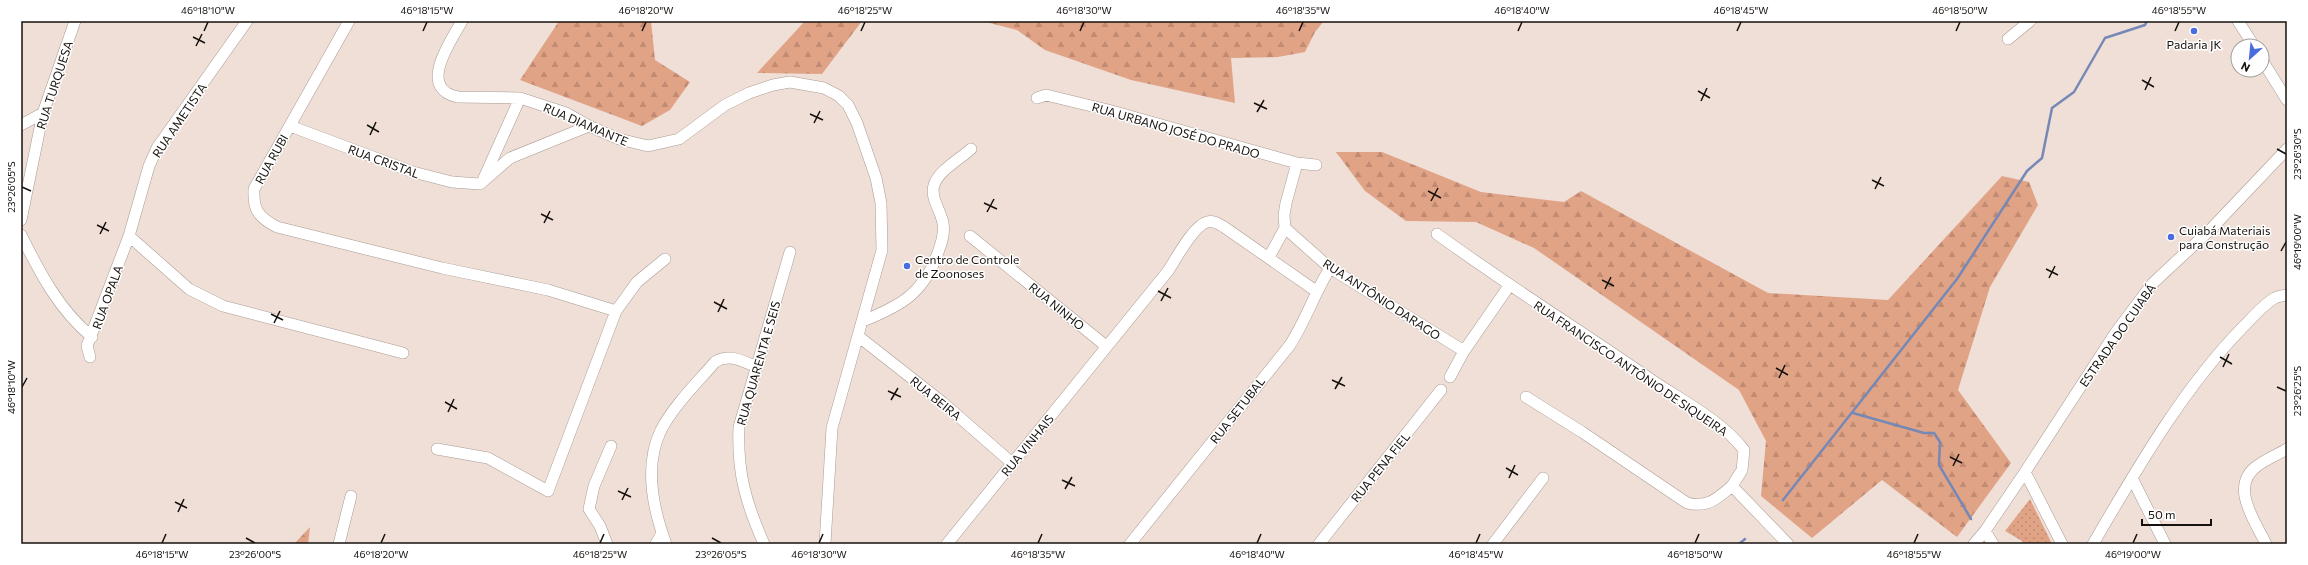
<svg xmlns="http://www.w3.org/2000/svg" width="2308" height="565" viewBox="0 0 2308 565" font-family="Commissioner,sans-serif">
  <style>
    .grass { fill: url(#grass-dots) }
    .forest { fill: url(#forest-firs) }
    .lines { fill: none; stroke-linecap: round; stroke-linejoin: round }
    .stream { stroke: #7688b5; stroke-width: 2.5 }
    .minor-casing { stroke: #aa9b93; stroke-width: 12 }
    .minor { stroke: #fff; stroke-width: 11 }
    .ticks { fill: none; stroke: #15100d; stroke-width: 1.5 }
    .poi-dot { fill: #496de0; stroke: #fff; stroke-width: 1.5 }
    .labels { text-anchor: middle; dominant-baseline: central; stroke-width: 3; stroke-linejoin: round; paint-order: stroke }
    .poi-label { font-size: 12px; fill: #15100d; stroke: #fff; text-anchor: start }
    .street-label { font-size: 12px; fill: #15100d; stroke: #fff }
    .neatline { fill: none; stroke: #15100d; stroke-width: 1.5 }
    .ticks-label { font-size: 10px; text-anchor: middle; fill: #15100d }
  </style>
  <defs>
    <pattern id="grass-dots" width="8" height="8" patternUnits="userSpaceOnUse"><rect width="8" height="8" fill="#e1a386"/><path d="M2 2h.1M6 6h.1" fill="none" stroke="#c08b72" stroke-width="1.8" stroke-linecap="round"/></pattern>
    <pattern id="forest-firs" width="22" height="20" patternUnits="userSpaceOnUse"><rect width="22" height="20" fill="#e1a386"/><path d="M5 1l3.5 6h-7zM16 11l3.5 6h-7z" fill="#c08b72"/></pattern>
  </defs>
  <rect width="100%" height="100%" fill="#efdfd7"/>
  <!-- grass -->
  <path class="grass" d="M 2030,499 L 2052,544 L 2023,544 L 2022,541 L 2005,531 Z"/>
  <!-- forest -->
  <path class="forest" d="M 559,21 L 651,21 L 655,60 L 690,82 L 670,110 L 642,126 L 520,80 Z
    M 805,21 L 862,21 L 822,74 L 757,73 Z
    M 982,21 L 1324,21 L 1315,32 L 1305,52 L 1278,57 L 1231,58 L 1235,103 L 1131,80 L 1045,50 L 1017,30 Z
    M 1336,152 L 1382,152 L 1481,192 L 1564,202 L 1581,191 L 1768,293 L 1888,300 L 2002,176 L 2029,182 L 2038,205 L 1990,287 L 1958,390 L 2011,463 L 1957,537 L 1882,480 L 1812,538 L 1761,496 L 1766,441 L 1739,390 L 1534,248 L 1476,222 L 1406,221 L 1365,191 Z
    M 310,527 L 308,544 L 294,544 Z"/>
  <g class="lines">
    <!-- stream -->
    <path class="stream" d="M 1853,413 L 1924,433 L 1934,433 L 1940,442 L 1939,465 L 1971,519
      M 1783,500 L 1957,279 L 2027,171 L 2042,158 L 2052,108 L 2074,92 L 2105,38 L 2145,25 L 2147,21
      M 1739,544 L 1745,539"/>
    <!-- minor casing -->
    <g class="minor-casing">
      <path id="minor" d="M 349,21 L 254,189 C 253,210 258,217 277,227 L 442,268 L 548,290 L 616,311
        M 462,21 C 450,42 417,89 458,97 L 520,98 L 566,113 L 589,126 L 619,139 L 648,146 L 679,139 L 725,105 L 749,93 L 773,85 L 790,82 L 824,88 L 839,96 L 848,105 L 857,123 L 876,178 L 881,203 L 882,250 L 832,428 L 825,544
        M 2238,21 L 2254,46
        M 2008,39 L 2030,21
        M 2262,60 L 2287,100
        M 1037,98 L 1046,95 L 1108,110 L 1297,163 L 1316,165
        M 21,125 L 43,113
        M 290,126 L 413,172 L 452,182 L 480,184
        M 484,178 L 520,98
        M 480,184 L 510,158 L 589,126
        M 21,220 L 43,113 L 75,21
        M 1285,228 L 1330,268 L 1464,351
        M 1437,234 C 1507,285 1581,331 1653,381 C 1683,401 1722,421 1744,450 L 1742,470 L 1732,486 L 1788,544
        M 21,235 C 40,273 59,310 92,337
        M 129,236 L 189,289 L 223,306 L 403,353
        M 970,236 L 1106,346
        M 1269,257 L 1285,228 L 1284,215 L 1286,203 L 1297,163
        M 863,321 C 900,306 923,294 937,255 C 941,245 945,234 943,223 C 941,211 930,198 934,185 C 938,171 960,159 971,149
        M 858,336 L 942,402 L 1012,463
        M 90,357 L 87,346 L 129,236 L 149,166 L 157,148 L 247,21
        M 1450,377 L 1464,351 L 1509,286
        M 1526,397 L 1582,432 L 1687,503 C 1707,508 1717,499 1732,486
        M 437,449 L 488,458 L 548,491 L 616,311 L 637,282 L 665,259
        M 2025,472 L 2062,544
        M 2132,478 L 2165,544
        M 1985,531 L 1993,544
        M 339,544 L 351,496
        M 607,544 L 600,526 L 589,509 L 594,486 L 611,446
        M 656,544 L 662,533
        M 666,544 C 653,509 644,465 661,430 C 674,405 697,383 715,362 C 729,353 742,361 757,367
        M 764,544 C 746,503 737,473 739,427 L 790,252
        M 947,544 L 1168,271 C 1176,259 1193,226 1207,222 C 1213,220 1219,224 1224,227 L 1316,291
        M 1130,544 L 1290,345 C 1306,320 1315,292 1330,268
        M 1319,544 L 1441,390
        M 1493,544 L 1543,478
        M 1974,544 L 1985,531 L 2025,472 L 2116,332 L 2152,284 L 2211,229 L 2287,149
        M 2093,544 C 2136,470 2185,385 2246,324 C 2254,316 2265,303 2275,298 C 2278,296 2283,296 2287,295
        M 2266,544 C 2255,521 2229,486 2257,466 C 2266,459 2277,455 2287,449"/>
    </g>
    <!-- minor -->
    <use href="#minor" class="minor"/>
  </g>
  <!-- ticks -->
  <path class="ticks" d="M 204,31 L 208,22M 423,31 L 427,22M 642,31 L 646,22M 861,31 L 865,22M 1080,31 L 1084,22M 1299,31 L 1303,22M 1518,31 L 1522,22M 1737,31 L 1741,22M 1956,31 L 1960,22M 2175,31 L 2179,22M 193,37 L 205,43M 196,46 L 202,34M 2142,80 L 2154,87M 2145,90 L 2151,77M 1698,91 L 1710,98M 1701,101 L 1707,88M 1254,103 L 1267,109M 1257,112 L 1264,100M 810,114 L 823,120M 814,123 L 820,111M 367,125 L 379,132M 370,135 L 376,122M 2277,149 L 2286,154M 1872,180 L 1884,186M 22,187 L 31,191M 1875,189 L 1881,177M 1428,191 L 1441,198M 1431,201 L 1438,188M 984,203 L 997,209M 987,212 L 994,199M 541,214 L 553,220M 544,223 L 550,211M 97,225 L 109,231M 100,234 L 106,222M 2281,251 L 2286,242M 2046,269 L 2058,275M 2049,278 L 2055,266M 1602,280 L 1614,286M 1605,289 L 1611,277M 1158,291 L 1171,298M 1161,301 L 1168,288M 714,302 L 727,309M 718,312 L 724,299M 271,314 L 283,320M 274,323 L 280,311M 2220,357 L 2232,364M 2223,367 L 2229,354M 1776,368 L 1788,375M 1779,378 L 1785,365M 1332,380 L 1345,386M 22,387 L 27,378M 2277,387 L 2286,391M 1335,389 L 1342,377M 888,391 L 901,397M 891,400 L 898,388M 445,402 L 457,409M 448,412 L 454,399M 1950,457 L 1962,463M 1953,466 L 1959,454M 1506,468 L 1518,475M 1509,478 L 1515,465M 1062,480 L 1075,486M 1065,489 L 1072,477M 618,491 L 631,497M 622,500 L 628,488M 175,502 L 187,508M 178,512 L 184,499M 246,538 L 255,543M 712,538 L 721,543M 162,543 L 166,534M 381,543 L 385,534M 600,543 L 604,534M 819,543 L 823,534M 1038,543 L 1042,534M 1257,543 L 1261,534M 1476,543 L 1480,534M 1695,543 L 1699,534M 1914,543 L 1918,534M 2133,543 L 2137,534"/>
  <!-- markers -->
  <g class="poi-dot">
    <circle cx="2194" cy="31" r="4"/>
    <circle cx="2171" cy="237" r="4"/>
    <circle cx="907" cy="266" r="4"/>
  </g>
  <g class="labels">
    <!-- poi labels -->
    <g class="poi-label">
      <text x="2194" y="44" text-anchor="middle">Padaria JK</text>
      <text x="2179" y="230">Cuiabá Materiais<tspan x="2179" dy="14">para Construção</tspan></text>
      <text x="915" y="259">Centro de Controle<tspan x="915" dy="14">de Zoonoses</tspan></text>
    </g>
    <!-- street labels -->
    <g class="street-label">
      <text transform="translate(54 85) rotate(-72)">RUA TURQUESA</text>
      <text transform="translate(179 120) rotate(-56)">RUA AMETISTA</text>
      <text transform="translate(586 124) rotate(23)">RUA DIAMANTE</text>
      <text transform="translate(1176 130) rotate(16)">RUA URBANO JOSÉ DO PRADO</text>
      <text transform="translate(271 159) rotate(-61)">RUA RUBI</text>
      <text transform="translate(384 161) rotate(20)">RUA CRISTAL</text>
      <text transform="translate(107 297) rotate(-70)">RUA OPALA</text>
      <text transform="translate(1382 299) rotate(33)">RUA ANTÔNIO DARAGO</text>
      <text transform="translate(1057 306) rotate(39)">RUA NINHO</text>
      <text transform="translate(2117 335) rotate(-55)">ESTRADA DO CUIABÁ</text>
      <text transform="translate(758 363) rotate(-74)">RUA QUARENTA E SEIS</text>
      <text transform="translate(1631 368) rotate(34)">RUA FRANCISCO ANTÔNIO DE SIQUEIRA</text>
      <text transform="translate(936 398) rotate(39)">RUA BEIRA</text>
      <text transform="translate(1237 410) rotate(-52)">RUA SETUBAL</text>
      <text transform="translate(1027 445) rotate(-51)">RUA VINHAIS</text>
      <text transform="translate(1380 467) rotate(-51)">RUA PENA FIEL</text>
    </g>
  </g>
  <!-- border -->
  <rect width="2308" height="565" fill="none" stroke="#ffffff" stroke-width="44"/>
  <!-- north arrow -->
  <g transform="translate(2250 58) rotate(207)"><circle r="19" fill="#ffffff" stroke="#a19f9e"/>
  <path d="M0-3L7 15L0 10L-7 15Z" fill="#496de0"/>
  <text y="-6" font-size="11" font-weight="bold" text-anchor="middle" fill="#15100d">N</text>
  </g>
  <!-- scale -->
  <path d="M2142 519v6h69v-6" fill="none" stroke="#15100d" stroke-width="2"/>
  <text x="2148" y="519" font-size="12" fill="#15100d" stroke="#ffffff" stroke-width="3" paint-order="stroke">50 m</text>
  <rect x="22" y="22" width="2264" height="521" class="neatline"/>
  <g class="ticks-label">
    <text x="208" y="14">46°18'10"W</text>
    <text x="427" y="14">46°18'15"W</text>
    <text x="646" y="14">46°18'20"W</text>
    <text x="865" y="14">46°18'25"W</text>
    <text x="1084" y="14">46°18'30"W</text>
    <text x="1303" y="14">46°18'35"W</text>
    <text x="1522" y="14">46°18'40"W</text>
    <text x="1741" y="14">46°18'45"W</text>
    <text x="1960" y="14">46°18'50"W</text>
    <text x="2179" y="14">46°18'55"W</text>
    <text transform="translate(2297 154) rotate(-90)" y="4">23°26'30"S</text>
    <text transform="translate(11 187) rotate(-90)" y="4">23°26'05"S</text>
    <text transform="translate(2297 242) rotate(-90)" y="4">46°19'00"W</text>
    <text transform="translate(11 387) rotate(-90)" y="4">46°18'10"W</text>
    <text transform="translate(2297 391) rotate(-90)" y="4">23°26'25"S</text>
    <text x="162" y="558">46°18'15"W</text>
    <text x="255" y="558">23°26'00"S</text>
    <text x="381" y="558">46°18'20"W</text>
    <text x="600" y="558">46°18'25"W</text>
    <text x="721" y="558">23°26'05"S</text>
    <text x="819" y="558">46°18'30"W</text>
    <text x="1038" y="558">46°18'35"W</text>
    <text x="1257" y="558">46°18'40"W</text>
    <text x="1476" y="558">46°18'45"W</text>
    <text x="1695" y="558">46°18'50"W</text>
    <text x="1914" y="558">46°18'55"W</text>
    <text x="2133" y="558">46°19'00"W</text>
  </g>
</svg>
